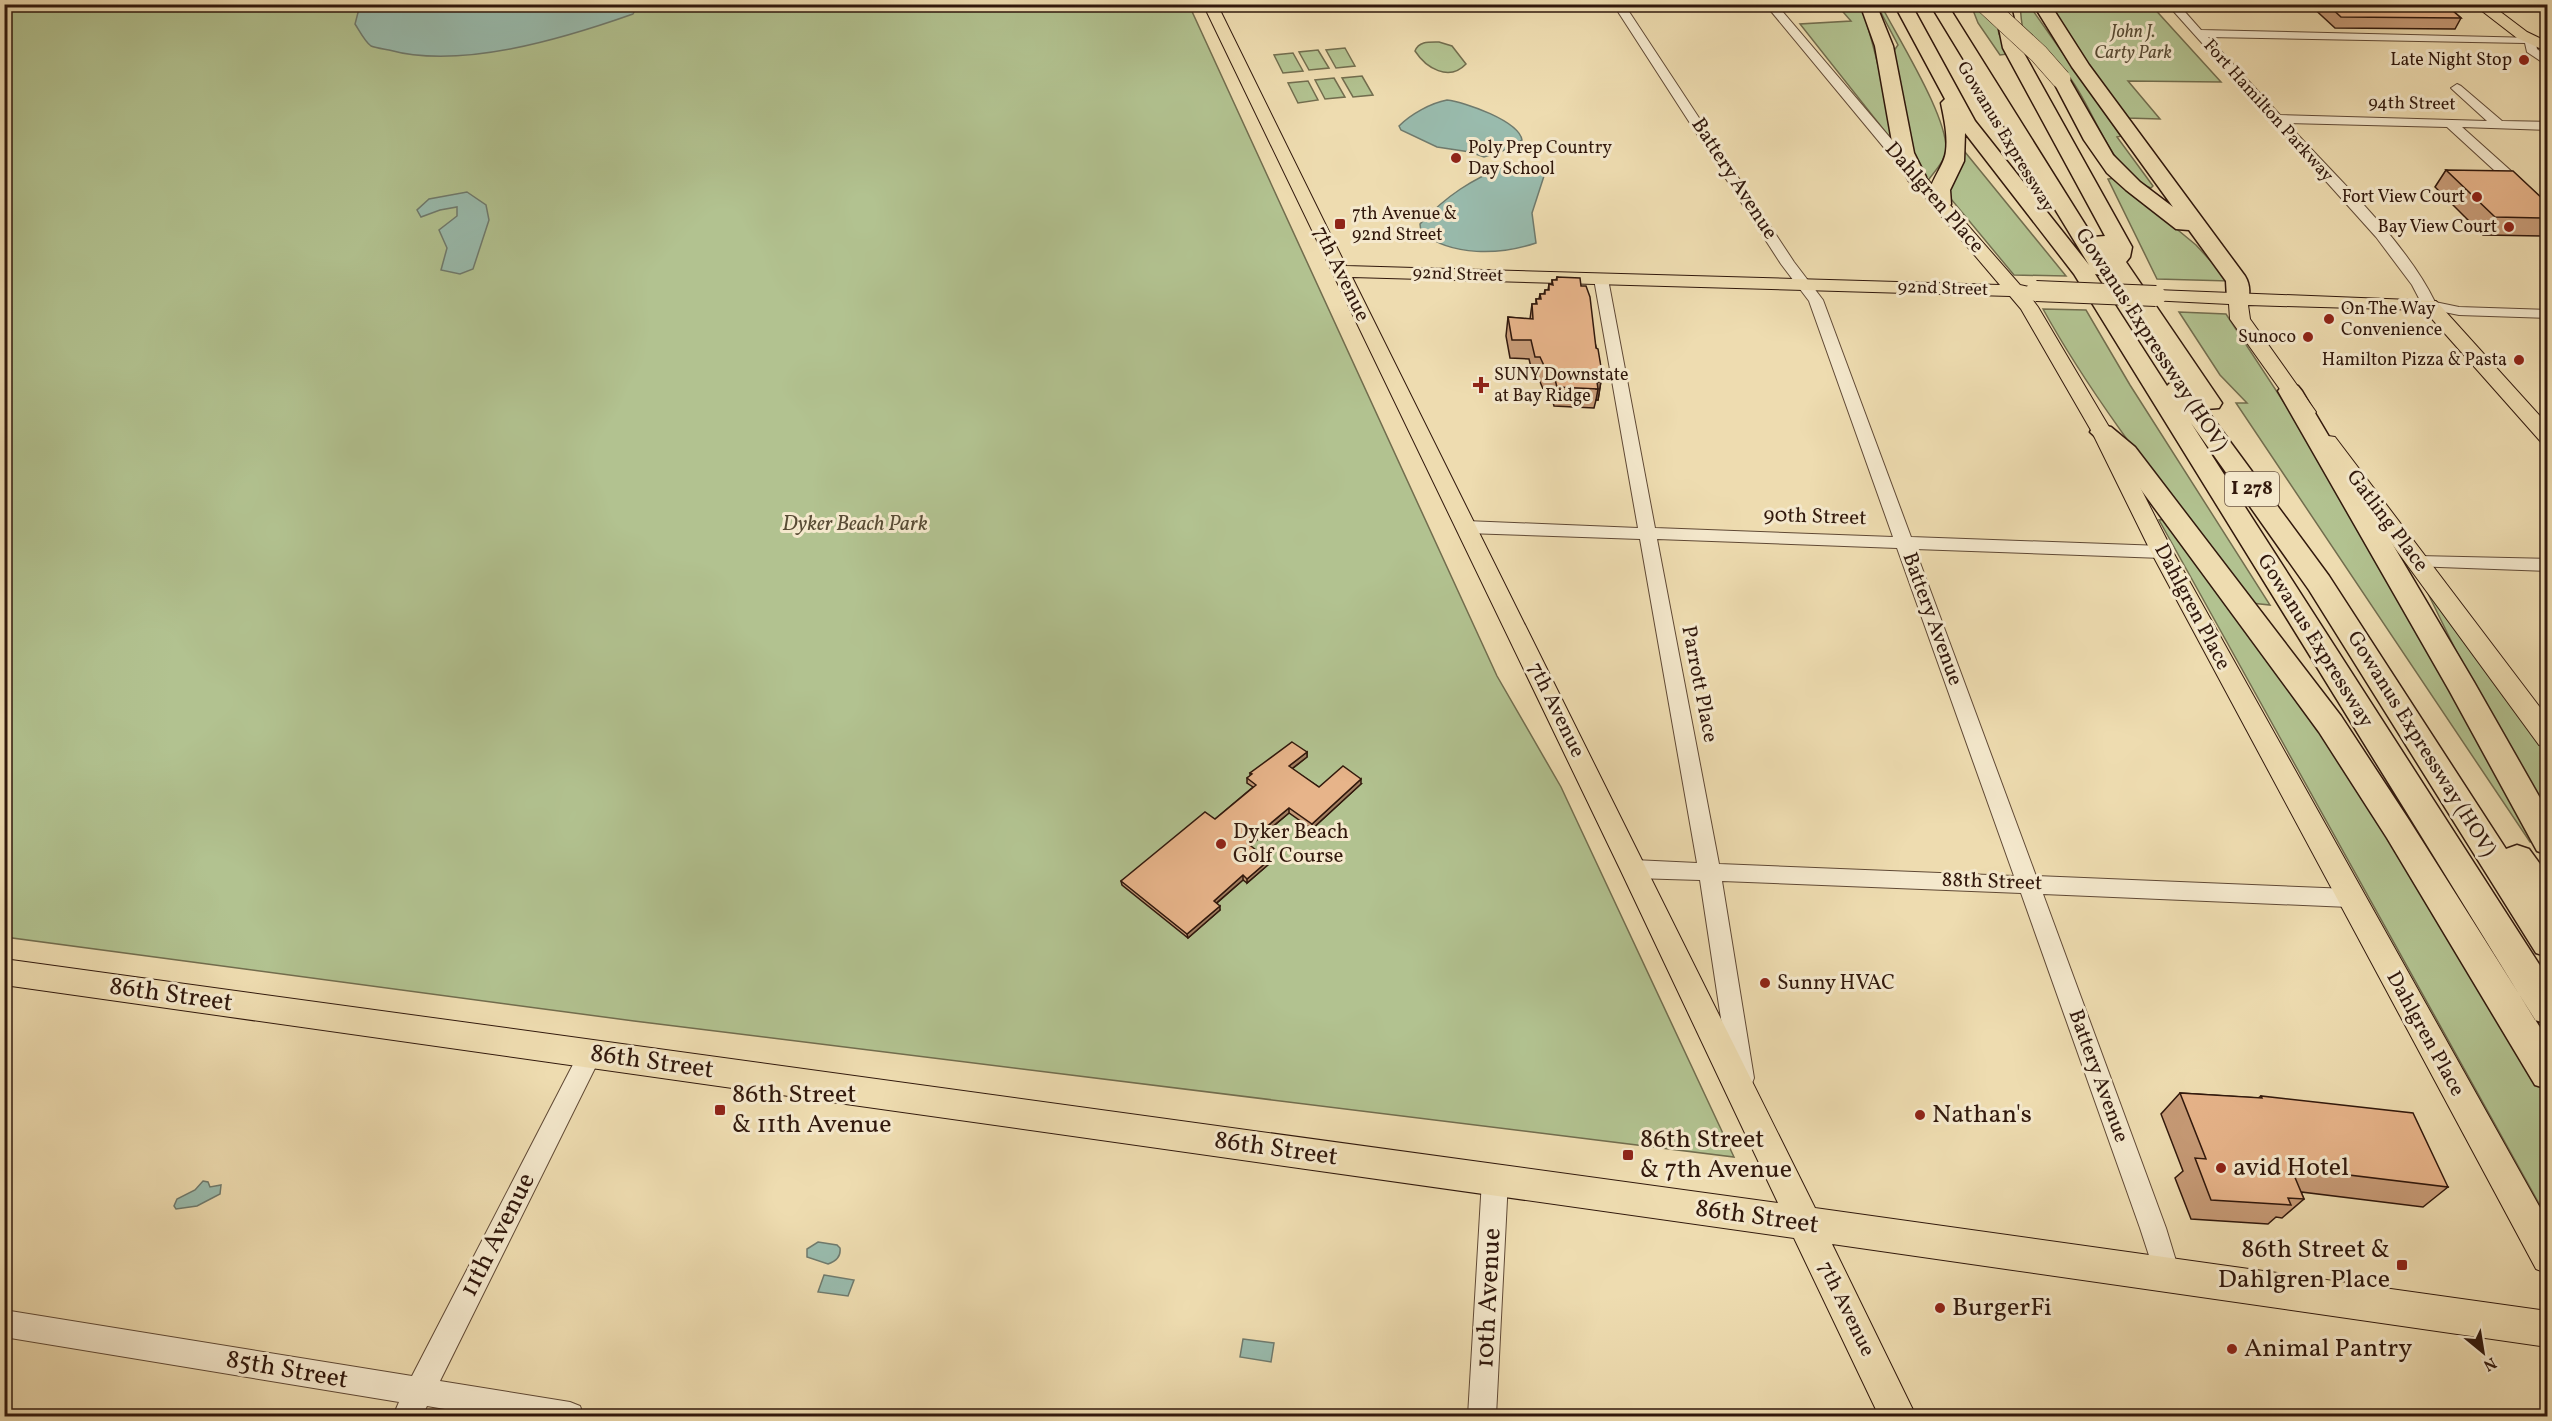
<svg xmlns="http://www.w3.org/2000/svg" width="2552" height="1421" viewBox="0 0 2552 1421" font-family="Vollkorn,serif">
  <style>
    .green { fill: #b2c290; stroke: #726d4e; stroke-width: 1.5 }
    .water { fill: #99bbad; stroke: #6f7a6d; stroke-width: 1.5 }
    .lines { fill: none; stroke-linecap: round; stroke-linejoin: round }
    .minor-casing { stroke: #604935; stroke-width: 2 }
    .major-casing { stroke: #31180c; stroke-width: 2 }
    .highway-casing { stroke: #31180c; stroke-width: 3 }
    .minor { fill: #f4e8cc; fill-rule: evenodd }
    .major { fill: #eedcb0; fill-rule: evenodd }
    .highway { fill: #eedcb0; fill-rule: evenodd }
    .major-bridge-casing { stroke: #31180c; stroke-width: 22; stroke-linecap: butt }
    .highway-bridge-casing { stroke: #31180c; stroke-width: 20; stroke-linecap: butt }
    .major-bridge { stroke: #eedcb0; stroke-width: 20 }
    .highway-bridge { stroke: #eedcb0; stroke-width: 19 }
    .wall { fill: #c79b77; stroke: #31180c; stroke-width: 1.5 }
    .shaded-wall { fill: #a27e61; stroke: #31180c; stroke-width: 1.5 }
    .building { fill: #e7b48a; stroke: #31180c; stroke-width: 1.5 }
    .poi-dot { fill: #8f2418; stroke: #f4e8cc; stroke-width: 2 }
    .labels { text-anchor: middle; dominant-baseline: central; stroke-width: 6; stroke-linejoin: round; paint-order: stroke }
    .far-park-label { font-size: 18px; font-style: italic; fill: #584b34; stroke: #f4e8cc }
    .far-poi-label { font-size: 18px; fill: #31180c; stroke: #f4e8cc; text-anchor: end }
    .far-street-label { font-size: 18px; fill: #31180c; stroke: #f4e8cc }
    .shield { fill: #f4e8cc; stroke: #6c5646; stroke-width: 1.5 }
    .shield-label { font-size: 20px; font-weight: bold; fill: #31180c }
    .street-label { font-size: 21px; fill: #31180c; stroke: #f4e8cc }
    .park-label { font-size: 21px; font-style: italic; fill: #584b34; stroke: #f4e8cc }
    .poi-label { font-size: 21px; fill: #31180c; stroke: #f4e8cc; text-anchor: start }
    .near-street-label { font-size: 26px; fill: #31180c; stroke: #f4e8cc }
    .near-poi-label { font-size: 26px; fill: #31180c; stroke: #f4e8cc; text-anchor: start }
  </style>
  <rect width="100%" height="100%" fill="#eedcb0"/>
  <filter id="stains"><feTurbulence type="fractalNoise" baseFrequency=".00333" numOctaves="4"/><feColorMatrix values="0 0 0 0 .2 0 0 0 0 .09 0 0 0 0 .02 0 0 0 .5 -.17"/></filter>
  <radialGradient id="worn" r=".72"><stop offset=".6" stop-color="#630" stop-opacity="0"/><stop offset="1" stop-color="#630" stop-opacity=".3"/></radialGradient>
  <!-- green -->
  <path class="green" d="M 5,5 L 1189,5 L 1497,676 L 1561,787 L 1734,1157 L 634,1021 L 5,937 Z
    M 1837,5 L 1861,5 C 1875,46 1883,88 1894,131 L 1891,139 L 1800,24 L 1851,21 Z
    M 1877,5 L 1881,5 C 1896,35 1954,126 1945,155 C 1942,165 1932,174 1927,182 L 1912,159 L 1912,142 L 1891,55 L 1898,45 Z
    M 1971,5 L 1993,5 L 1999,34 L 2008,54 L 2000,55 L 1978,23 Z
    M 2020,5 L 2029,5 L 2121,136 L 2117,137 L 2153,186 L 2151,188 C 2110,173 2093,105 2067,74 C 2058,63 2029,43 2024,32 C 2021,25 2021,13 2020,5 Z
    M 2046,5 L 2151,5 L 2221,82 L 2128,81 L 2160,119 L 2126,118 Z
    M 1439,42 L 1452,46 L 1466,64 C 1449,82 1426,68 1415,51 C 1419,41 1429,42 1439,42 Z
    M 1345,48 L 1355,66 L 1336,68 L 1326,50 Z
    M 1318,50 L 1329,68 L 1309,70 L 1299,52 Z
    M 1293,53 L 1303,71 L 1283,73 L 1274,55 Z
    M 1362,76 L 1373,95 L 1353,97 L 1342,78 Z
    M 1334,78 L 1345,97 L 1325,99 L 1315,80 Z
    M 1308,81 L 1318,100 L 1298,103 L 1288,83 Z
    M 1965,152 L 2066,276 L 2014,275 L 1951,199 L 1947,180 L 1955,174 Z
    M 2115,178 L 2196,245 L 2229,281 L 2157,279 L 2108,179 Z
    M 2043,309 L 2086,310 L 2130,385 L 2270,605 L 2251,603 C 2179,507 2101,414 2043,309 Z
    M 2179,312 L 2226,314 L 2323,462 L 2536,842 L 2530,842 L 2236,403 L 2247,403 L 2220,375 Z
    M 2169,519 L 2307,703 L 2547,1096 L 2547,1218 L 2159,520 Z
    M 2416,569 L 2547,751 L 2547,810 L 2462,663 Z"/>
  <!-- water -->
  <path class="water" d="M 360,5 L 360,4 L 638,5 L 633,14 C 565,38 461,70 389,50 C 384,49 376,48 371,46 C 365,42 359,30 355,24 Z
    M 1447,100 C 1465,102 1519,121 1522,140 L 1505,150 L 1484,157 L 1470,152 L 1437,147 L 1401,130 L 1399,126 C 1411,114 1431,103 1447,100 Z
    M 1507,165 C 1522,166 1532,167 1544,176 L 1532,213 L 1536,243 C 1500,255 1452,257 1421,232 L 1420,224 C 1447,195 1471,180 1507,165 Z
    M 467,192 L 486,205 L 489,220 L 473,269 L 460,274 L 441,270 L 447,248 L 439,230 L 457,216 L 457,207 L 440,210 L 421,217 L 417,210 L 429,199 Z
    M 203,1181 L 208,1182 L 210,1187 L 221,1185 L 220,1194 L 197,1206 L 176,1209 L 174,1206 L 177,1199 L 195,1190 Z
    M 818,1242 L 837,1245 L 840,1248 C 841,1257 836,1261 828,1264 L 807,1257 L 807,1249 Z
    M 824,1275 L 854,1280 L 848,1296 L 818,1292 Z
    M 1243,1339 L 1274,1343 L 1271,1362 L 1240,1357 Z"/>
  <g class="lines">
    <!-- minor casing -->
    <g class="minor-casing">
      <path id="minor" d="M 1613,4 L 1624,4 L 1794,262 L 1823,300 L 1911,537 L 2162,546 L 2168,548 L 2171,552 L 2168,556 L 2162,558 L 1915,549 L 2036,876 L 2349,889 L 2357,892 L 2360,898 L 2357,904 L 2349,907 L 2043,894 L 2166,1228 L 2180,1274 L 2176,1283 L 2167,1287 L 2158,1283 L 2140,1228 L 2021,893 L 1722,881 L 1754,1078 L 1751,1086 L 1742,1089 L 1733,1086 L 1730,1078 L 1700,880 L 1634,878 L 1626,875 L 1623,869 L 1626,863 L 1634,860 L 1697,863 L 1640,539 L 1466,533 L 1460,531 L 1457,527 L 1460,523 L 1466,521 L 1638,528 L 1594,279 L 1601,275 L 1608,279 L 1655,528 L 1893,537 L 1809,301 L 1781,264 ZM 1657,539 L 1897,548 L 2014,876 L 1719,864 Z
        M 1765,4 L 1776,4 L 1915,167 L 1916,170 L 1915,173 L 1905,173 Z
        M 2167,4 L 2178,4 L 2201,30 L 2535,38 L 2537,49 L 2548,57 L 2548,66 L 2527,52 L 2525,43 L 2208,37 L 2280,115 L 2487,121 L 2453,90 L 2451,88 L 2457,84 L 2461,86 L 2502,121 L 2548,122 L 2548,130 L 2462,127 L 2548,204 L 2548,216 L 2543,215 L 2447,127 L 2287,123 C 2334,175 2405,240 2435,302 L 2459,307 L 2548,310 L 2548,318 L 2459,315 L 2424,308 L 2412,285 L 2376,237 Z
        M 2490,4 L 2548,4 L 2548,9 L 2495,7 Z
        M 2418,556 L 2548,559 L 2548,571 L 2412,566 L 2409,562 L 2412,558 Z
        M 590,1043 L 598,1047 L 602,1054 L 440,1381 L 570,1402 L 580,1406 L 584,1416 L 487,1416 L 427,1406 L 422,1416 L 393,1416 L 399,1402 L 4,1337 L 4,1310 L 412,1376 L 582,1047 Z
        M 1495,1168 L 1504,1171 L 1508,1180 L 1496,1416 L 1468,1416 L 1482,1180 L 1486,1171 Z"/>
    </g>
    <!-- major casing -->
    <g class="major-casing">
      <path id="major" d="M 1203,4 L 1217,4 L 1346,266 L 2000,285 L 1908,177 L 1916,172 L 1922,173 L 2020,285 L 2029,287 L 2031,291 L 2029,295 L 2038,307 L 2112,432 L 2173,552 L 2548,1222 L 2548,1274 L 2536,1269 L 2151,552 L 2092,432 L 2021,309 L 2010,296 L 1352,277 L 1815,1208 L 2548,1311 L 2548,1347 L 1832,1244 L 1916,1416 L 1879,1416 L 1794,1238 L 4,985 L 4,959 L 1778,1203 L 1620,869 Z
        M 2473,4 L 2490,4 L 2527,32 L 2548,42 L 2548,52 L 2517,38 Z
        M 2156,290 L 2436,301 L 2548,425 L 2548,444 L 2541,442 L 2424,310 L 2248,305 L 2250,319 L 2316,412 L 2313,416 L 2306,418 L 2299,416 L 2230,319 L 2229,304 L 2149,300 L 2147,296 L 2149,292 Z
        M 2328,436 L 2335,437 L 2548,718 L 2548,748 L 2539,745 L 2321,447 L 2317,442 L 2321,437 Z"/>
    </g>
    <!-- highway casing -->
    <g class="highway-casing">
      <path id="highway" d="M 1860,4 L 1876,4 L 1893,46 L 1914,153 L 1926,177 L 1923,181 L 1909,181 L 1894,153 L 1875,46 Z
        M 1894,4 L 1911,4 L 1975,121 L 2089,265 L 1930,4 L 1947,4 L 2093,237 L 2105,236 L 2003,48 L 1994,4 L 2010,4 L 2021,48 L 2132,247 L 2130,257 L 2126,262 L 2222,403 L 2219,408 L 2206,409 L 2329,576 L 2506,849 L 2517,845 L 2529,849 L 2548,875 L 2548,957 L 2536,953 L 2309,590 L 2191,423 L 2548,978 L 2548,1024 L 2535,1020 L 2074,274 L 1965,133 L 1964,161 L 1950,190 L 1951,204 L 1948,208 L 1934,208 C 1920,188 1944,171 1946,151 C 1948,135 1944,118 1941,103 L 1945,99 ZM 2111,272 L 2184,382 L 2170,383 L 2167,386 L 2095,274 L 2102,275 Z
        M 2033,4 L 2050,4 L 2089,65 L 2245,276 C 2250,284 2251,296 2246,304 L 2238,306 L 2230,304 L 2227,299 L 2226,281 L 2189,230 L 2176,229 L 2126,190 L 2107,173 L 2084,140 L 2052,79 L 2055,75 L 2067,75 L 2113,155 L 2140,182 L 2173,207 L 2072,67 Z
        M 2290,384 L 2298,386 L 2302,391 L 2474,682 L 2548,812 L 2548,855 L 2537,851 L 2449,690 L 2278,391 L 2282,386 Z
        M 2102,425 L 2111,427 L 2135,447 L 2341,716 L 2409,820 L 2548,1040 L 2548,1089 L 2535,1085 L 2387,838 L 2319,732 L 2117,457 L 2090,432 L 2093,427 Z"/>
    </g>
    <!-- minor -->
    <use href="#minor" class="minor"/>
    <!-- major -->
    <use href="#major" class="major"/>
    <!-- highway -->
    <use href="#highway" class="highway"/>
    <!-- major-bridge casing -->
    <g class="major-bridge-casing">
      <path id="major-bridge" d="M 2036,291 L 2156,296"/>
    </g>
    <!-- highway-bridge casing -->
    <g class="highway-bridge-casing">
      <path id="highway-bridge" d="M 1985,4 L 2039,54 L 2061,79"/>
    </g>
    <!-- major-bridge -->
    <use href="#major-bridge" class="major-bridge"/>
    <!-- highway-bridge -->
    <use href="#highway-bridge" class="highway-bridge"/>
  </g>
  <!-- wall -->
  <path class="wall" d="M 2309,4 L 2445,4 L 2461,18 L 2455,29 L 2335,28 Z
    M 2446,170 L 2547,203 L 2547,236 L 2483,235 L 2435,187 Z
    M 1557,277 L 1581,286 L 1601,367 L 1600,374 L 1601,381 L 1598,400 L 1596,400 L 1594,408 L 1554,406 L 1550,391 L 1544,391 L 1537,375 L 1533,375 L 1529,359 L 1510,358 L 1506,336 L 1508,317 L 1530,319 L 1532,304 L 1536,304 L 1536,299 L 1539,299 L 1540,294 L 1544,294 L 1545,290 L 1548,290 L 1549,284 L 1552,285 L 1552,280 L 1556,280 Z
    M 1307,752 L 1307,757 L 1292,769 L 1319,787 L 1361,784 L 1312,829 L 1289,813 L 1250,846 L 1269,860 L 1269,864 L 1247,883 L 1243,880 L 1217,903 L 1220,910 L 1188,938 L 1122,885 L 1121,881 L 1215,819 L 1253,787 L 1247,783 L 1247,778 L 1250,776 L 1250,773 Z
    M 2180,1093 L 2258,1098 L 2261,1096 L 2448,1187 L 2423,1207 L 2301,1192 L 2304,1199 L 2282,1218 L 2276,1217 L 2268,1224 L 2191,1219 L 2175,1178 L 2183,1171 L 2161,1114 Z"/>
  <!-- shaded-wall -->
  <path class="shaded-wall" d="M 1601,367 L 1599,382 L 1601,381 L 1598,400 L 1596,400 L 1598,389 L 1596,389 L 1599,368 Z
    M 1307,752 L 1307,757 L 1289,771 L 1289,766 Z
    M 1361,779 L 1361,784 L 1312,829 L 1312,824 Z
    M 1289,808 L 1289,813 L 1247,848 L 1247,843 Z
    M 1269,860 L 1269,864 L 1247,883 L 1247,879 Z
    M 1243,875 L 1243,880 L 1214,905 L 1214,901 Z
    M 1220,906 L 1220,910 L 1188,938 L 1187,934 Z"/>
  <!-- building -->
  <path class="building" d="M 2327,4 L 2445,4 L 2461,18 L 2341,17 Z
    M 2446,170 L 2513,171 L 2547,203 L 2547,218 L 2495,217 Z
    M 1557,277 L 1580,278 L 1581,286 L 1586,286 L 1590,297 L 1596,348 L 1598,349 L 1601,367 L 1599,368 L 1601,381 L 1597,382 L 1598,389 L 1557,387 L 1553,372 L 1547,372 L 1540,357 L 1535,357 L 1531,340 L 1512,340 L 1508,317 L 1533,319 L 1532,304 L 1537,304 L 1536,299 L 1541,299 L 1540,294 L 1545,294 L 1545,290 L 1549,290 L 1549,284 L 1553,285 L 1552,280 L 1557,280 Z
    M 1292,742 L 1307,752 L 1289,766 L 1319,787 L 1343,766 L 1361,779 L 1312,824 L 1289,808 L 1247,843 L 1269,860 L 1247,879 L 1243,875 L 1214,901 L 1220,906 L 1187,934 L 1121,881 L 1205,812 L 1215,819 L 1256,785 L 1247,778 L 1252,774 L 1250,773 Z
    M 2180,1093 L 2262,1098 L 2261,1096 L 2413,1113 L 2448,1187 L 2291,1168 L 2304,1199 L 2288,1198 L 2291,1205 L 2211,1200 L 2195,1158 L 2206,1159 Z"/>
  <!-- markers -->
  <g class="poi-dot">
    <circle cx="2524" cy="60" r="6"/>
    <circle cx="1456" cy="158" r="6"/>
    <circle cx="2477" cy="197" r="6"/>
    <rect x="1334" y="218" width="12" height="12" rx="3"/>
    <circle cx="2509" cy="227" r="6"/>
    <circle cx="2329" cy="319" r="6"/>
    <circle cx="2308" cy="337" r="6"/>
    <circle cx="2519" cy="360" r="6"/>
    <path d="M1478 376h6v6h6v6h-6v6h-6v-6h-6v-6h6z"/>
    <circle cx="1221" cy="844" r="6"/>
    <circle cx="1765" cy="983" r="6"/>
    <rect x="714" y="1104" width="12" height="12" rx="3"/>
    <circle cx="1920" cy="1115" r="6"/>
    <rect x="1622" y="1149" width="12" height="12" rx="3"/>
    <circle cx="2221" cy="1168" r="6"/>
    <rect x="2396" y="1259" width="12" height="12" rx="3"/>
    <circle cx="1940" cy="1308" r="6"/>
    <circle cx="2232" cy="1349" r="6"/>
  </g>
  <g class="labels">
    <!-- far-park labels -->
    <g class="far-park-label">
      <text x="2133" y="32">John J.<tspan x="2133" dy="21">Carty Park</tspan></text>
    </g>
    <!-- far-poi labels -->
    <g class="far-poi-label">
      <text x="2512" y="60">Late Night Stop</text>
      <text x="1468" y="148" text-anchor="start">Poly Prep Country<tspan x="1468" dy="21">Day School</tspan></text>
      <text x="2465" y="197">Fort View Court</text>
      <text x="1352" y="214" text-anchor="start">7th Avenue &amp;<tspan x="1352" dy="21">92nd Street</tspan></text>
      <text x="2497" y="227">Bay View Court</text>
      <text x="2341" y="309" text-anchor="start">On The Way<tspan x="2341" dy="21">Convenience</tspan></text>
      <text x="2296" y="337">Sunoco</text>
      <text x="2507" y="360">Hamilton Pizza &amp; Pasta</text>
      <text x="1494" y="375" text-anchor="start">SUNY Downstate<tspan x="1494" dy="21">at Bay Ridge</tspan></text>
    </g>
    <!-- far-street labels -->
    <g class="far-street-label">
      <text transform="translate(2412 104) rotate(1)">94th Street</text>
      <text transform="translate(2268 111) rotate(48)">Fort Hamilton Parkway</text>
      <text transform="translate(2005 137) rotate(59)">Gowanus Expressway</text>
      <text transform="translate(1458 275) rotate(2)">92nd Street</text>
      <text transform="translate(1943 289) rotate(2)">92nd Street</text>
    </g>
    <!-- shield labels -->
    <rect class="shield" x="2225" y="472" width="54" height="34" rx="4.5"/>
    <g class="shield-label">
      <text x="2252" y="489">I 278</text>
    </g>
    <!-- street labels -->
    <g class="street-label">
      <text transform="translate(1734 179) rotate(57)">Battery Avenue</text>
      <text transform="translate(1934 198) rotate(49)">Dahlgren Place</text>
      <text transform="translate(1341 274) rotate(64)">7th Avenue</text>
      <text transform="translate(2151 340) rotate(57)">Gowanus Expressway (HOV)</text>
      <text transform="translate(1815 517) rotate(2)">90th Street</text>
      <text transform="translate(2387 521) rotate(53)">Gatling Place</text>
      <text transform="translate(2192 607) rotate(62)">Dahlgren Place</text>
      <text transform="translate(1932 619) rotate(70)">Battery Avenue</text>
      <text transform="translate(2315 641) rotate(58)">Gowanus Expressway</text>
      <text transform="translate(1699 684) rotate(79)">Parrott Place</text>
      <text transform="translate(1556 710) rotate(64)">7th Avenue</text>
      <text transform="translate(2421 744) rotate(58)">Gowanus Expressway (HOV)</text>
      <text transform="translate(1992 882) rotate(2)">88th Street</text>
      <text transform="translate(2425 1034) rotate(61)">Dahlgren Place</text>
      <text transform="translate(2098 1076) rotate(70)">Battery Avenue</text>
      <text transform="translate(1846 1309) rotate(64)">7th Avenue</text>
    </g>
    <!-- park labels -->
    <g class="park-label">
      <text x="855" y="524">Dyker Beach Park</text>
    </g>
    <!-- poi labels -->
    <g class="poi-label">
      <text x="1233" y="832">Dyker Beach<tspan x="1233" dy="24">Golf Course</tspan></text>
      <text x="1777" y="983">Sunny HVAC</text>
    </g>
    <!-- near-street labels -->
    <g class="near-street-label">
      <text transform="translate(171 995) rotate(8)">86th Street</text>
      <text transform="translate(652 1062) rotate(8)">86th Street</text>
      <text transform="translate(1276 1149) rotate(8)">86th Street</text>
      <text transform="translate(1757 1217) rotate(8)">86th Street</text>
      <text transform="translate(498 1235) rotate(-63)">11th Avenue</text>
      <text transform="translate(1489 1298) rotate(-87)">10th Avenue</text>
      <text transform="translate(287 1370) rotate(10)">85th Street</text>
    </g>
    <!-- near-poi labels -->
    <g class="near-poi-label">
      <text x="732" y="1095">86th Street<tspan x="732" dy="30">&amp; 11th Avenue</tspan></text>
      <text x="1932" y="1115">Nathan's</text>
      <text x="1640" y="1140">86th Street<tspan x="1640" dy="30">&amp; 7th Avenue</tspan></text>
      <text x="2233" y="1168">avid Hotel</text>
      <text x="2390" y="1250" text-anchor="end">86th Street &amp;<tspan x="2390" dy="30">Dahlgren Place</tspan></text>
      <text x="1952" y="1308">BurgerFi</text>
      <text x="2244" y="1349">Animal Pantry</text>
    </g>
  </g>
  <!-- margin -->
  <rect width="2552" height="1421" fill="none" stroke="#eedcb0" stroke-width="24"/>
  <rect x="6" y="6" width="2540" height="1409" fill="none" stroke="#31180c" stroke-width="3"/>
  <rect x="12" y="12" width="2528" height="1397" fill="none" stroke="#31180c" stroke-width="1.5"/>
  <!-- north arrow -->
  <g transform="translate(2483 1352) rotate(150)" stroke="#f4e8cc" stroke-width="4.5" paint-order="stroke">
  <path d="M0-4.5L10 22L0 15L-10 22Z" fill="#31180c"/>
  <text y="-9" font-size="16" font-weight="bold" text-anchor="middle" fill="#31180c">N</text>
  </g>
  <rect width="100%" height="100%" filter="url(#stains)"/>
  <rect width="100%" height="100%" fill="url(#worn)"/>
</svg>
